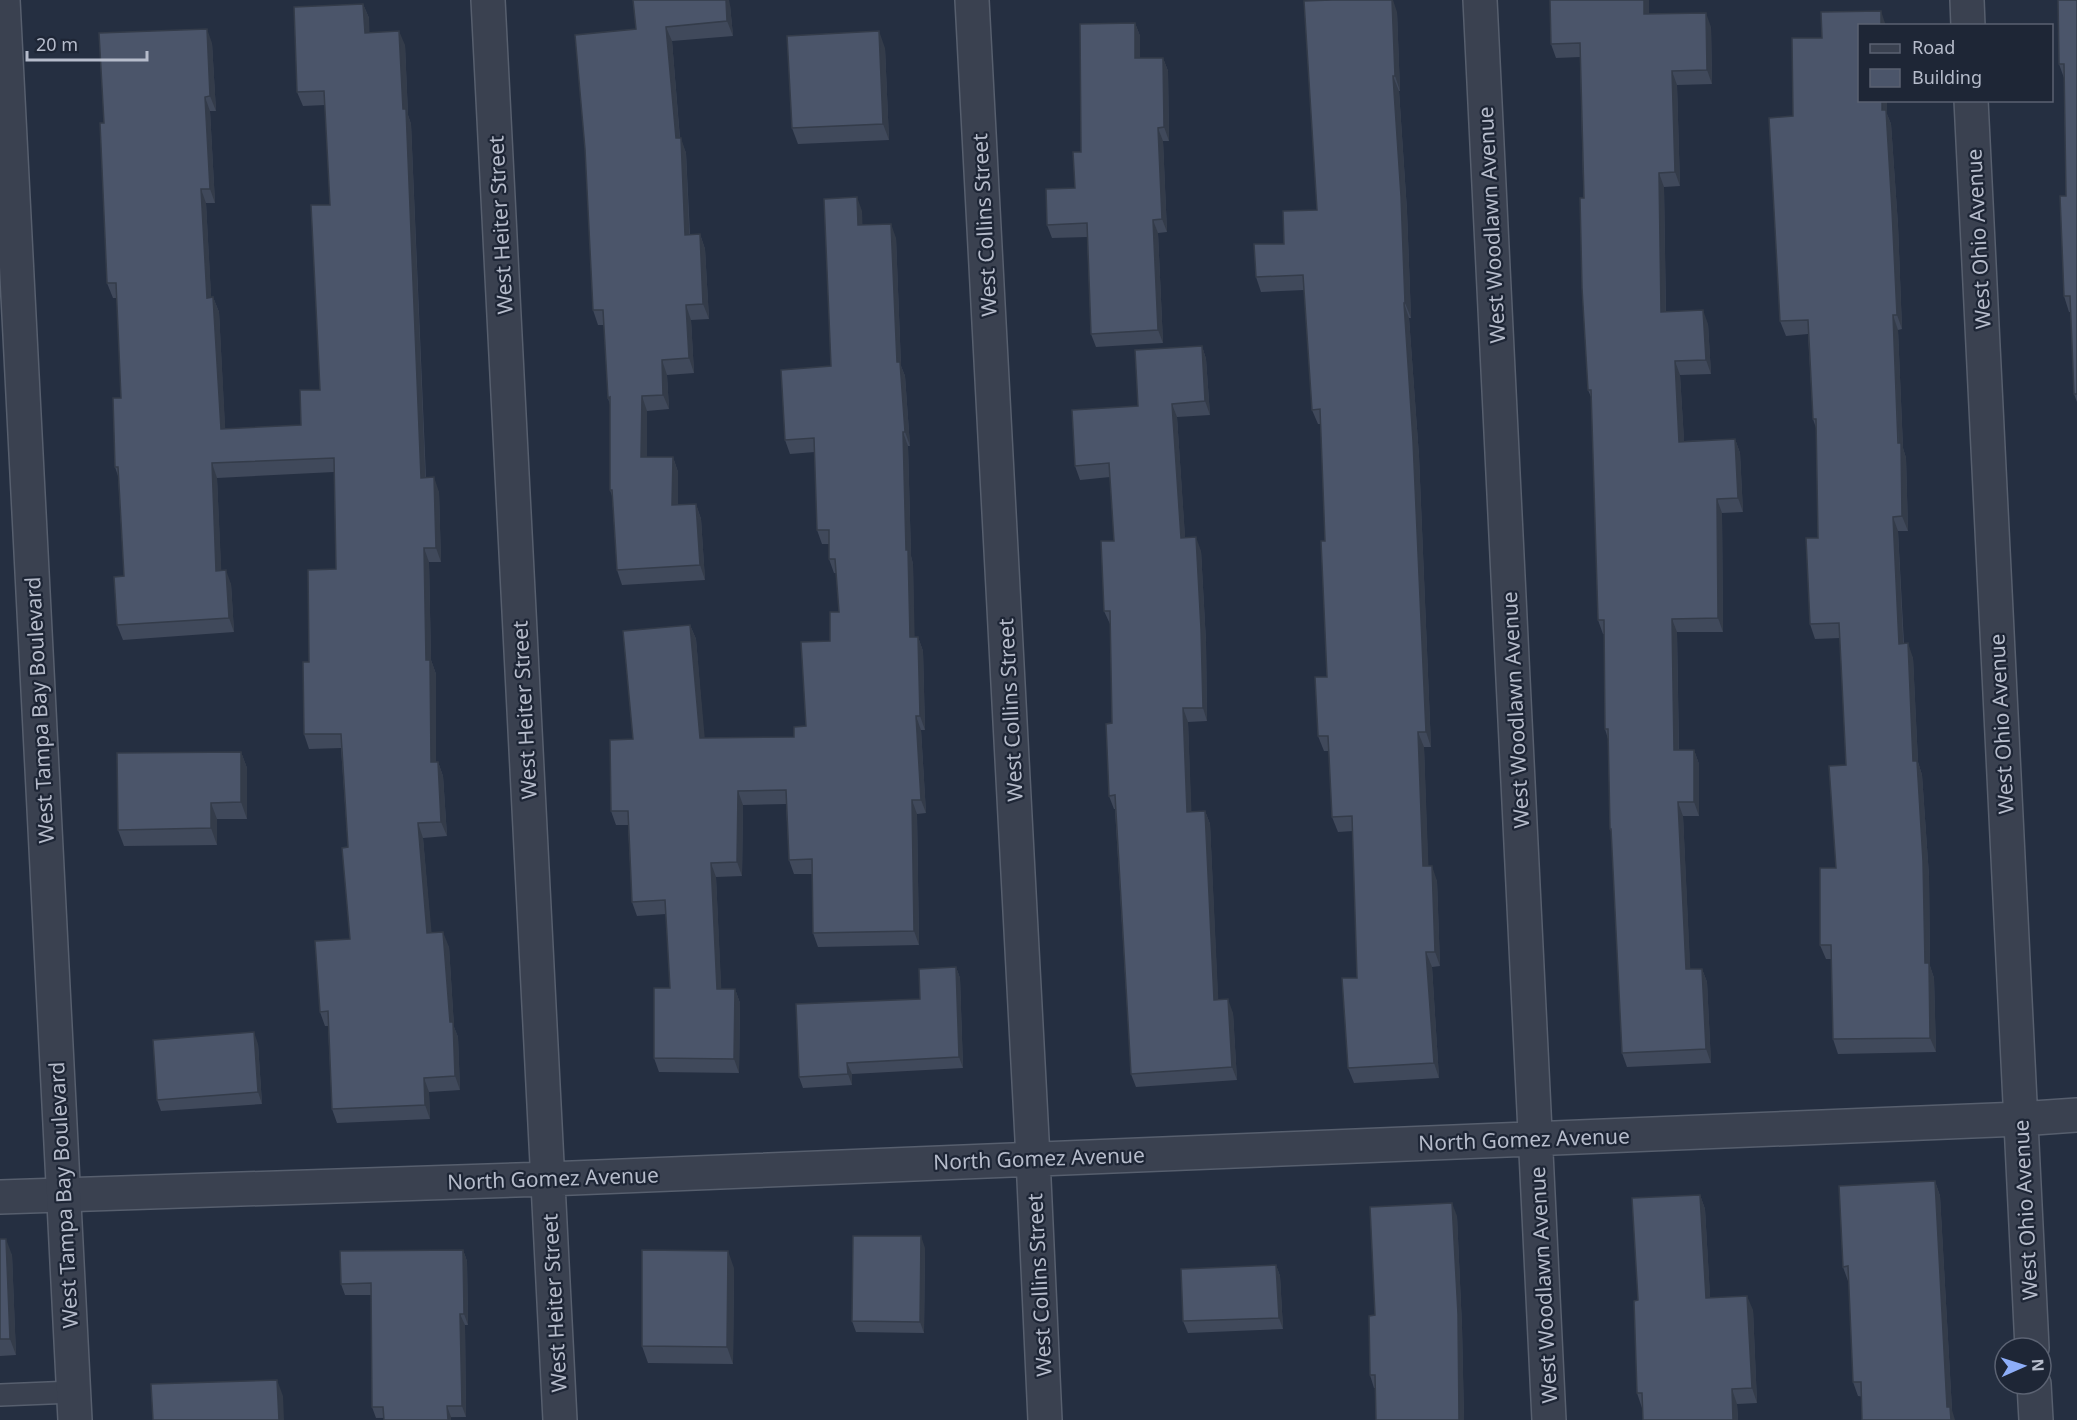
<svg xmlns="http://www.w3.org/2000/svg" width="2077" height="1420" viewBox="0 0 2077 1420" font-family="'Noto Sans',sans-serif">
  <style>
    .lines { fill: none; stroke-linecap: round; stroke-linejoin: round }
    .service-casing { stroke: #575f6e; stroke-width: 24 }
    .minor-casing { stroke: #575f6e; stroke-width: 36 }
    .tertiary-casing { stroke: #575f6e; stroke-width: 36 }
    .service { stroke: #3a4150; stroke-width: 21 }
    .minor { stroke: #3a4150; stroke-width: 33 }
    .tertiary { stroke: #3a4150; stroke-width: 33 }
    .wall { fill: #40495b }
    .shaded-wall { fill: #343c4a }
    .building { fill: #4b556a; stroke: #343c4a; stroke-width: 1.5 }
    .labels { text-anchor: middle; dominant-baseline: central; stroke-width: 4.5; stroke-linejoin: round; paint-order: stroke }
    .street-label { font-size: 21px; fill: #b6bccb; stroke: #1e2636 }
  </style>
  <rect width="100%" height="100%" fill="#252f41"/>
  <g class="lines">
    <!-- service casing -->
    <g class="service-casing">
      <path id="service" d="M 0,1395 L 73,1392"/>
    </g>
    <!-- minor casing -->
    <g class="minor-casing">
      <path id="minor" d="M 488,0 L 560,1420
        M 972,0 L 1033,1158 L 1045,1420
        M 1480,0 L 1549,1420
        M 1967,0 L 1968,26
        M 1971,100 L 2032,1348
        M 0,1197 L 548,1179 L 2020,1119 L 2077,1115
        M 2034,1384 L 2036,1420"/>
    </g>
    <!-- tertiary casing -->
    <g class="tertiary-casing">
      <path id="tertiary" d="M 3,0 L 75,1420"/>
    </g>
    <!-- service -->
    <use href="#service" class="service"/>
    <!-- minor -->
    <use href="#minor" class="minor"/>
    <!-- tertiary -->
    <use href="#tertiary" class="tertiary"/>
  </g>
  <!-- wall -->
  <path class="wall" d="M 2077,0 L 2077,402 L 2074,394 L 2071,312 L 2069,312 L 2064,296 L 2066,196 L 2064,78 L 2059,64 Z
    M 363,4 L 369,18 L 369,33 L 405,45 L 408,115 L 411,124 L 426,478 L 439,492 L 441,562 L 429,562 L 431,660 L 436,674 L 436,762 L 438,762 L 443,776 L 447,836 L 423,838 L 431,933 L 449,947 L 454,1027 L 458,1037 L 460,1090 L 429,1092 L 430,1119 L 337,1123 L 332,1109 L 328,1026 L 325,1026 L 320,1012 L 350,939 L 348,847 L 341,748 L 309,749 L 304,734 L 309,662 L 336,569 L 334,472 L 217,478 L 221,570 L 231,584 L 234,632 L 123,640 L 117,625 L 124,576 L 118,476 L 115,467 L 121,398 L 117,298 L 113,298 L 107,283 L 104,123 L 212,43 L 216,111 L 210,111 L 215,203 L 206,203 L 211,297 L 213,297 L 219,312 L 225,429 L 301,425 L 320,390 L 330,205 L 325,105 L 303,106 L 297,92 Z
    M 730,5 L 733,36 L 672,41 L 680,138 L 686,153 L 690,235 L 700,234 L 705,249 L 709,319 L 691,320 L 694,373 L 667,375 L 669,409 L 647,411 L 647,457 L 673,457 L 678,472 L 678,505 L 696,504 L 701,519 L 705,580 L 622,585 L 617,570 L 612,496 L 610,490 L 610,405 L 608,398 L 604,325 L 598,325 L 593,310 L 636,29 Z
    M 1397,12 L 1400,91 L 1399,91 L 1407,211 L 1411,318 L 1409,318 L 1419,456 L 1431,747 L 1424,747 L 1428,866 L 1437,881 L 1440,966 L 1432,967 L 1439,1078 L 1354,1083 L 1348,1068 L 1357,978 L 1353,831 L 1338,832 L 1332,817 L 1329,751 L 1324,751 L 1318,736 L 1327,677 L 1325,541 L 1321,424 L 1318,424 L 1312,410 L 1304,290 L 1261,292 L 1256,277 L 1284,244 L 1317,210 Z
    M 1649,14 L 1711,27 L 1712,84 L 1677,85 L 1680,186 L 1664,187 L 1666,312 L 1708,324 L 1711,374 L 1680,375 L 1684,441 L 1735,439 L 1740,453 L 1743,512 L 1722,513 L 1723,632 L 1677,632 L 1679,750 L 1694,750 L 1699,764 L 1699,816 L 1683,816 L 1690,969 L 1702,969 L 1707,982 L 1711,1063 L 1627,1067 L 1622,1053 L 1612,834 L 1610,829 L 1608,739 L 1605,729 L 1604,634 L 1603,634 L 1598,620 L 1592,399 L 1588,390 L 1580,57 L 1556,58 L 1551,44 Z
    M 1135,23 L 1140,36 L 1140,58 L 1163,58 L 1168,71 L 1169,141 L 1163,141 L 1167,232 L 1158,233 L 1163,343 L 1096,347 L 1091,334 L 1087,237 L 1052,238 L 1047,225 L 1075,188 L 1081,152 Z
    M 885,48 L 889,140 L 798,144 L 792,128 Z
    M 1887,114 L 1891,124 L 1898,225 L 1902,329 L 1898,330 L 1903,448 L 1906,458 L 1908,531 L 1898,531 L 1904,644 L 1913,658 L 1918,762 L 1922,775 L 1929,876 L 1930,966 L 1934,978 L 1936,1052 L 1838,1054 L 1833,1039 L 1831,959 L 1826,959 L 1820,945 L 1836,868 L 1846,765 L 1840,638 L 1815,639 L 1810,624 L 1818,538 L 1816,428 L 1813,419 L 1808,334 L 1786,336 L 1780,321 Z
    M 862,211 L 862,225 L 896,238 L 901,366 L 905,376 L 910,446 L 908,446 L 911,556 L 913,564 L 914,637 L 918,637 L 923,651 L 925,730 L 921,730 L 926,813 L 917,814 L 919,945 L 818,947 L 813,933 L 812,874 L 794,874 L 789,860 L 786,804 L 743,805 L 742,876 L 716,877 L 721,989 L 735,989 L 740,1003 L 739,1073 L 659,1072 L 654,1058 L 670,988 L 666,914 L 637,916 L 632,902 L 628,825 L 616,825 L 611,811 L 633,739 L 690,625 L 696,639 L 704,738 L 794,737 L 806,726 L 839,612 L 836,573 L 834,573 L 829,559 L 829,544 L 822,544 L 817,530 L 815,452 L 790,454 L 785,440 L 831,366 Z
    M 1202,346 L 1206,359 L 1210,415 L 1177,417 L 1185,538 L 1201,551 L 1206,642 L 1207,721 L 1188,722 L 1191,811 L 1205,811 L 1210,824 L 1218,1000 L 1233,1013 L 1237,1080 L 1136,1087 L 1131,1074 L 1115,809 L 1114,809 L 1109,796 L 1112,723 L 1110,624 L 1104,611 L 1114,541 L 1110,477 L 1080,480 L 1075,466 Z
    M 241,752 L 247,768 L 247,819 L 217,819 L 217,845 L 124,846 L 118,830 Z
    M 956,967 L 960,978 L 963,1068 L 852,1074 L 852,1085 L 803,1088 L 799,1077 L 920,999 Z
    M 258,1044 L 262,1104 L 161,1111 L 157,1100 Z
    M 1935,1181 L 1940,1196 L 1952,1410 L 1858,1396 L 1853,1382 L 1849,1281 L 1848,1281 L 1843,1267 Z
    M 1700,1195 L 1705,1209 L 1710,1297 L 1753,1310 L 1757,1403 L 1737,1404 L 1738,1420 L 1643,1420 L 1642,1408 L 1637,1393 L 1638,1300 Z
    M 1457,1216 L 1462,1327 L 1464,1420 L 1376,1420 L 1375,1388 L 1374,1388 L 1370,1375 L 1375,1315 Z
    M 0,1239 L 12,1255 L 16,1355 L 0,1356 Z
    M 925,1248 L 924,1333 L 856,1332 L 852,1321 Z
    M 463,1250 L 467,1261 L 468,1325 L 465,1325 L 466,1417 L 376,1418 L 372,1407 L 371,1295 L 345,1295 L 341,1284 Z
    M 1276,1265 L 1280,1276 L 1283,1329 L 1188,1333 L 1183,1321 Z
    M 734,1268 L 733,1364 L 648,1363 L 642,1346 Z"/>
  <!-- shaded-wall -->
  <path class="shaded-wall" d="M 726,0 L 729,0 L 730,5 L 733,36 L 727,21 Z
    M 1392,0 L 1393,0 L 1397,12 L 1400,91 L 1395,76 Z
    M 1644,0 L 1649,0 L 1649,28 L 1644,14 Z
    M 363,4 L 369,18 L 370,47 L 365,33 Z
    M 1881,11 L 1886,26 L 1881,26 Z
    M 1706,13 L 1711,27 L 1712,84 L 1707,70 Z
    M 1135,23 L 1140,36 L 1140,71 L 1135,58 Z
    M 666,27 L 672,41 L 681,153 L 676,138 Z
    M 207,29 L 212,43 L 216,111 L 210,96 Z
    M 399,31 L 405,45 L 408,115 L 411,124 L 426,492 L 421,478 Z
    M 879,31 L 885,48 L 889,140 L 883,124 Z
    M 1163,58 L 1168,71 L 1169,141 L 1164,127 Z
    M 1672,71 L 1677,85 L 1680,186 L 1675,172 Z
    M 1393,76 L 1399,91 L 1407,211 L 1411,318 L 1405,303 Z
    M 205,97 L 210,111 L 215,203 L 210,189 Z
    M 1882,100 L 1887,100 L 1887,114 L 1891,124 L 1898,225 L 1902,329 L 1897,315 Z
    M 1158,128 L 1163,141 L 1167,232 L 1162,219 Z
    M 681,138 L 686,153 L 690,250 L 685,235 Z
    M 1659,173 L 1664,187 L 1666,326 L 1661,312 Z
    M 201,189 L 206,203 L 212,312 L 207,298 Z
    M 857,197 L 862,211 L 863,239 L 858,225 Z
    M 1153,220 L 1158,233 L 1163,343 L 1158,330 Z
    M 891,224 L 896,238 L 901,366 L 905,376 L 910,446 L 905,432 L 897,362 Z
    M 700,234 L 705,249 L 709,319 L 703,304 Z
    M 213,297 L 219,312 L 226,443 L 221,429 Z
    M 1404,303 L 1409,318 L 1419,456 L 1431,747 L 1426,732 Z
    M 686,305 L 691,320 L 694,373 L 689,358 Z
    M 1703,310 L 1708,324 L 1711,374 L 1706,360 Z
    M 1893,315 L 1898,330 L 1903,448 L 1906,458 L 1908,531 L 1902,516 Z
    M 1202,346 L 1206,359 L 1210,415 L 1205,401 Z
    M 662,360 L 667,375 L 669,409 L 663,395 Z
    M 1675,361 L 1680,375 L 1685,456 L 1679,442 Z
    M 642,396 L 647,411 L 647,471 L 641,457 Z
    M 1172,404 L 1177,417 L 1186,551 L 1181,538 Z
    M 903,432 L 908,446 L 911,556 L 913,564 L 915,651 L 910,637 L 906,550 Z
    M 1735,439 L 1740,453 L 1743,512 L 1738,498 Z
    M 673,457 L 678,472 L 678,520 L 672,505 Z
    M 212,463 L 217,478 L 222,585 L 216,571 Z
    M 434,477 L 439,492 L 441,562 L 436,548 Z
    M 1717,499 L 1722,513 L 1723,632 L 1718,618 Z
    M 696,504 L 701,519 L 705,580 L 700,565 Z
    M 1893,517 L 1898,531 L 1904,658 L 1899,644 Z
    M 1196,537 L 1201,551 L 1206,642 L 1207,721 L 1203,708 Z
    M 424,548 L 429,562 L 431,660 L 436,674 L 436,777 L 431,762 L 426,660 Z
    M 226,570 L 231,584 L 234,632 L 229,618 Z
    M 1672,619 L 1677,632 L 1679,764 L 1674,750 Z
    M 690,625 L 696,639 L 706,752 L 700,738 Z
    M 918,637 L 923,651 L 925,730 L 920,716 Z
    M 1908,643 L 1913,658 L 1918,762 L 1922,775 L 1929,876 L 1930,966 L 1934,978 L 1936,1052 L 1930,1038 L 1925,963 L 1913,761 Z
    M 1183,708 L 1188,722 L 1192,825 L 1187,812 Z
    M 916,716 L 921,730 L 926,813 L 921,800 Z
    M 1418,732 L 1424,747 L 1429,881 L 1423,866 Z
    M 1694,750 L 1699,764 L 1699,816 L 1694,802 Z
    M 241,752 L 247,768 L 247,819 L 241,802 Z
    M 438,762 L 443,776 L 447,836 L 441,822 Z
    M 738,791 L 743,805 L 742,876 L 737,862 Z
    M 912,800 L 917,814 L 919,945 L 914,931 Z
    M 1678,802 L 1683,816 L 1691,983 L 1686,969 Z
    M 211,803 L 217,819 L 217,845 L 211,828 Z
    M 1205,811 L 1210,824 L 1219,1014 L 1214,1000 Z
    M 418,823 L 423,838 L 433,948 L 427,933 Z
    M 711,863 L 716,877 L 722,1003 L 717,989 Z
    M 1432,866 L 1437,881 L 1440,966 L 1435,952 Z
    M 443,932 L 449,947 L 454,1027 L 458,1037 L 460,1090 L 455,1076 L 450,1022 Z
    M 1426,952 L 1432,967 L 1439,1078 L 1434,1063 Z
    M 956,967 L 960,978 L 963,1068 L 959,1057 Z
    M 1702,969 L 1707,982 L 1711,1063 L 1706,1049 Z
    M 735,989 L 740,1003 L 739,1073 L 734,1059 Z
    M 1228,999 L 1233,1013 L 1237,1080 L 1232,1067 Z
    M 254,1032 L 258,1044 L 262,1104 L 258,1092 Z
    M 847,1063 L 852,1074 L 852,1085 L 848,1074 Z
    M 424,1078 L 429,1092 L 430,1119 L 425,1105 Z
    M 1935,1181 L 1940,1196 L 1952,1410 L 1955,1420 L 1951,1420 L 1947,1407 Z
    M 1700,1195 L 1705,1209 L 1711,1312 L 1706,1298 Z
    M 1452,1203 L 1457,1216 L 1462,1327 L 1464,1420 L 1459,1420 Z
    M 921,1236 L 925,1248 L 924,1333 L 920,1322 Z
    M 6,1239 L 12,1255 L 16,1355 L 10,1339 Z
    M 463,1250 L 467,1261 L 468,1325 L 464,1314 Z
    M 728,1251 L 734,1268 L 733,1364 L 727,1347 Z
    M 1276,1265 L 1280,1276 L 1283,1329 L 1279,1318 Z
    M 1747,1296 L 1753,1310 L 1757,1403 L 1752,1388 Z
    M 460,1314 L 465,1325 L 466,1417 L 462,1406 Z
    M 277,1380 L 283,1396 L 284,1420 L 279,1420 Z
    M 1732,1389 L 1737,1404 L 1738,1420 L 1733,1420 Z
    M 447,1406 L 451,1417 L 451,1420 L 448,1420 Z"/>
  <!-- building -->
  <path class="building" d="M 633,0 L 726,0 L 727,21 L 666,27 L 676,138 L 681,138 L 685,235 L 700,234 L 703,304 L 686,305 L 689,358 L 662,360 L 663,395 L 642,396 L 641,457 L 673,457 L 672,505 L 696,504 L 700,565 L 617,570 L 612,490 L 610,490 L 610,397 L 608,398 L 603,310 L 593,310 L 585,149 L 575,35 L 636,29 Z
    M 1332,0 L 1392,0 L 1395,76 L 1393,76 L 1401,196 L 1405,303 L 1404,303 L 1413,441 L 1426,732 L 1418,732 L 1423,866 L 1432,866 L 1435,952 L 1426,952 L 1434,1063 L 1348,1068 L 1342,978 L 1357,978 L 1352,816 L 1332,817 L 1328,736 L 1318,736 L 1315,677 L 1327,677 L 1321,541 L 1325,541 L 1320,409 L 1312,410 L 1303,275 L 1256,277 L 1254,244 L 1284,244 L 1283,211 L 1317,210 L 1304,1 Z
    M 1550,0 L 1644,0 L 1644,14 L 1706,13 L 1707,70 L 1672,71 L 1675,172 L 1659,173 L 1661,312 L 1703,310 L 1706,360 L 1675,361 L 1679,442 L 1735,439 L 1738,498 L 1717,499 L 1718,618 L 1672,619 L 1674,750 L 1694,750 L 1694,802 L 1678,802 L 1686,969 L 1702,969 L 1706,1049 L 1622,1053 L 1611,829 L 1610,829 L 1608,729 L 1605,729 L 1604,620 L 1598,620 L 1591,390 L 1588,390 L 1582,288 L 1580,198 L 1584,198 L 1580,43 L 1551,44 Z
    M 2058,0 L 2077,0 L 2077,394 L 2074,394 L 2070,296 L 2064,296 L 2060,196 L 2066,196 L 2064,64 L 2059,64 Z
    M 363,4 L 365,33 L 399,31 L 403,109 L 406,109 L 421,478 L 434,477 L 436,548 L 424,548 L 426,660 L 430,660 L 431,762 L 438,762 L 441,822 L 418,823 L 427,933 L 443,932 L 450,1022 L 453,1022 L 455,1076 L 424,1078 L 425,1105 L 332,1109 L 328,1011 L 320,1012 L 315,941 L 350,939 L 342,848 L 348,847 L 341,734 L 304,734 L 303,662 L 309,662 L 308,570 L 336,569 L 334,458 L 212,463 L 216,571 L 226,570 L 229,618 L 117,625 L 114,577 L 124,576 L 118,467 L 115,467 L 113,398 L 121,398 L 116,283 L 107,283 L 100,123 L 104,123 L 99,33 L 207,29 L 210,96 L 205,97 L 210,189 L 201,189 L 207,298 L 213,297 L 221,429 L 301,425 L 300,390 L 320,390 L 311,205 L 330,205 L 324,91 L 297,92 L 294,7 Z
    M 1881,11 L 1881,26 L 1860,26 L 1860,100 L 1882,100 L 1882,110 L 1886,110 L 1892,210 L 1897,315 L 1893,315 L 1898,443 L 1901,443 L 1902,516 L 1893,517 L 1899,644 L 1908,643 L 1913,761 L 1917,761 L 1923,861 L 1925,963 L 1929,963 L 1930,1038 L 1833,1039 L 1831,945 L 1820,945 L 1820,868 L 1836,868 L 1829,766 L 1846,765 L 1839,623 L 1810,624 L 1806,538 L 1818,538 L 1816,419 L 1813,419 L 1808,320 L 1780,321 L 1769,118 L 1793,116 L 1792,38 L 1822,38 L 1821,12 Z
    M 1135,23 L 1135,58 L 1163,58 L 1164,127 L 1158,128 L 1162,219 L 1153,220 L 1158,330 L 1091,334 L 1087,223 L 1047,225 L 1046,189 L 1075,188 L 1073,152 L 1081,152 L 1080,24 Z
    M 879,31 L 883,124 L 792,128 L 787,36 Z
    M 857,197 L 858,225 L 891,224 L 897,362 L 900,362 L 905,432 L 903,432 L 906,550 L 908,550 L 910,637 L 918,637 L 920,716 L 916,716 L 921,800 L 912,800 L 914,931 L 813,933 L 812,859 L 789,860 L 786,790 L 738,791 L 737,862 L 711,863 L 717,989 L 735,989 L 734,1059 L 654,1058 L 654,988 L 670,988 L 665,900 L 632,902 L 628,811 L 611,811 L 610,740 L 633,739 L 623,631 L 690,625 L 700,738 L 794,737 L 794,727 L 806,726 L 801,642 L 830,641 L 830,612 L 839,612 L 835,559 L 829,559 L 829,530 L 817,530 L 814,438 L 785,440 L 781,370 L 831,366 L 824,199 Z
    M 1202,346 L 1205,401 L 1172,404 L 1181,538 L 1196,537 L 1201,629 L 1203,708 L 1183,708 L 1187,812 L 1205,811 L 1214,1000 L 1228,999 L 1232,1067 L 1131,1074 L 1115,795 L 1109,796 L 1106,724 L 1112,723 L 1110,611 L 1104,611 L 1101,541 L 1114,541 L 1109,463 L 1075,466 L 1072,410 L 1138,406 L 1135,350 Z
    M 241,752 L 241,802 L 211,803 L 211,828 L 118,830 L 117,753 Z
    M 956,967 L 959,1057 L 847,1063 L 848,1074 L 799,1077 L 796,1004 L 920,999 L 919,969 Z
    M 254,1032 L 258,1092 L 157,1100 L 153,1040 Z
    M 1935,1181 L 1947,1407 L 1950,1407 L 1951,1420 L 1862,1420 L 1861,1382 L 1853,1382 L 1848,1266 L 1843,1267 L 1839,1186 Z
    M 1700,1195 L 1706,1298 L 1747,1296 L 1752,1388 L 1732,1389 L 1733,1420 L 1643,1420 L 1642,1393 L 1637,1393 L 1634,1301 L 1638,1300 L 1632,1198 Z
    M 1452,1203 L 1458,1314 L 1459,1420 L 1376,1420 L 1375,1375 L 1370,1375 L 1369,1316 L 1375,1315 L 1370,1207 Z
    M 853,1236 L 921,1236 L 920,1322 L 852,1321 Z
    M 0,1239 L 6,1239 L 10,1339 L 0,1339 Z
    M 463,1250 L 464,1314 L 460,1314 L 462,1406 L 447,1406 L 448,1420 L 384,1420 L 383,1407 L 372,1407 L 371,1283 L 341,1284 L 340,1251 Z
    M 642,1250 L 728,1251 L 727,1347 L 642,1346 Z
    M 1276,1265 L 1279,1318 L 1183,1321 L 1181,1269 Z
    M 277,1380 L 279,1420 L 153,1420 L 151,1384 Z"/>
  <g class="labels">
    <!-- street labels -->
    <g class="street-label">
      <text transform="translate(500 225) rotate(-93)">West Heiter Street</text>
      <text transform="translate(984 225) rotate(-93)">West Collins Street</text>
      <text transform="translate(1491 225) rotate(-93)">West Woodlawn Avenue</text>
      <text transform="translate(1978 239) rotate(-93)">West Ohio Avenue</text>
      <text transform="translate(39 710) rotate(-93)">West Tampa Bay Boulevard</text>
      <text transform="translate(524 710) rotate(-93)">West Heiter Street</text>
      <text transform="translate(1010 710) rotate(-93)">West Collins Street</text>
      <text transform="translate(1515 710) rotate(-93)">West Woodlawn Avenue</text>
      <text transform="translate(2001 724) rotate(-93)">West Ohio Avenue</text>
      <text transform="translate(1524 1139) rotate(-2)">North Gomez Avenue</text>
      <text transform="translate(1039 1158) rotate(-2)">North Gomez Avenue</text>
      <text transform="translate(553 1178) rotate(-2)">North Gomez Avenue</text>
      <text transform="translate(63 1195) rotate(-93)">West Tampa Bay Boulevard</text>
      <text transform="translate(2025 1210) rotate(-93)">West Ohio Avenue</text>
      <text transform="translate(1039 1285) rotate(-93)">West Collins Street</text>
      <text transform="translate(1543 1285) rotate(-93)">West Woodlawn Avenue</text>
      <text transform="translate(554 1303) rotate(-93)">West Heiter Street</text>
    </g>
  </g>
  <!-- legend -->
  <rect x="1858" y="24" width="195" height="78" fill="#1e2636" stroke="#5b6272" stroke-width="1.5"/>
  <rect x="1870" y="44" width="30" height="9" fill="#3a4150" stroke="#5b6272" stroke-width="1.5"/>
  <text x="1912" y="54" font-size="18" fill="#b6bccb">Road</text>
  <rect x="1870" y="69" width="30" height="18" fill="#4b556a" stroke="#5b6272" stroke-width="1.5"/>
  <text x="1912" y="84" font-size="18" fill="#b6bccb">Building</text>
  <!-- north arrow -->
  <g transform="translate(2023 1366) rotate(87)"><circle r="28" fill="#1e2636" stroke="#5b6272" stroke-width="1.5"/>
  <path d="M0-4.5L10 22L0 15L-10 22Z" fill="#8eaef9"/>
  <text y="-9" font-size="16" font-weight="bold" text-anchor="middle" fill="#b6bccb">N</text>
  </g>
  <!-- scale -->
  <path d="M27 51v9h120v-9" fill="none" stroke="#b6bccb" stroke-width="3"/>
  <text x="36" y="51" font-size="18" fill="#b6bccb" stroke="#1e2636" stroke-width="4.5" paint-order="stroke">20 m</text>
</svg>
